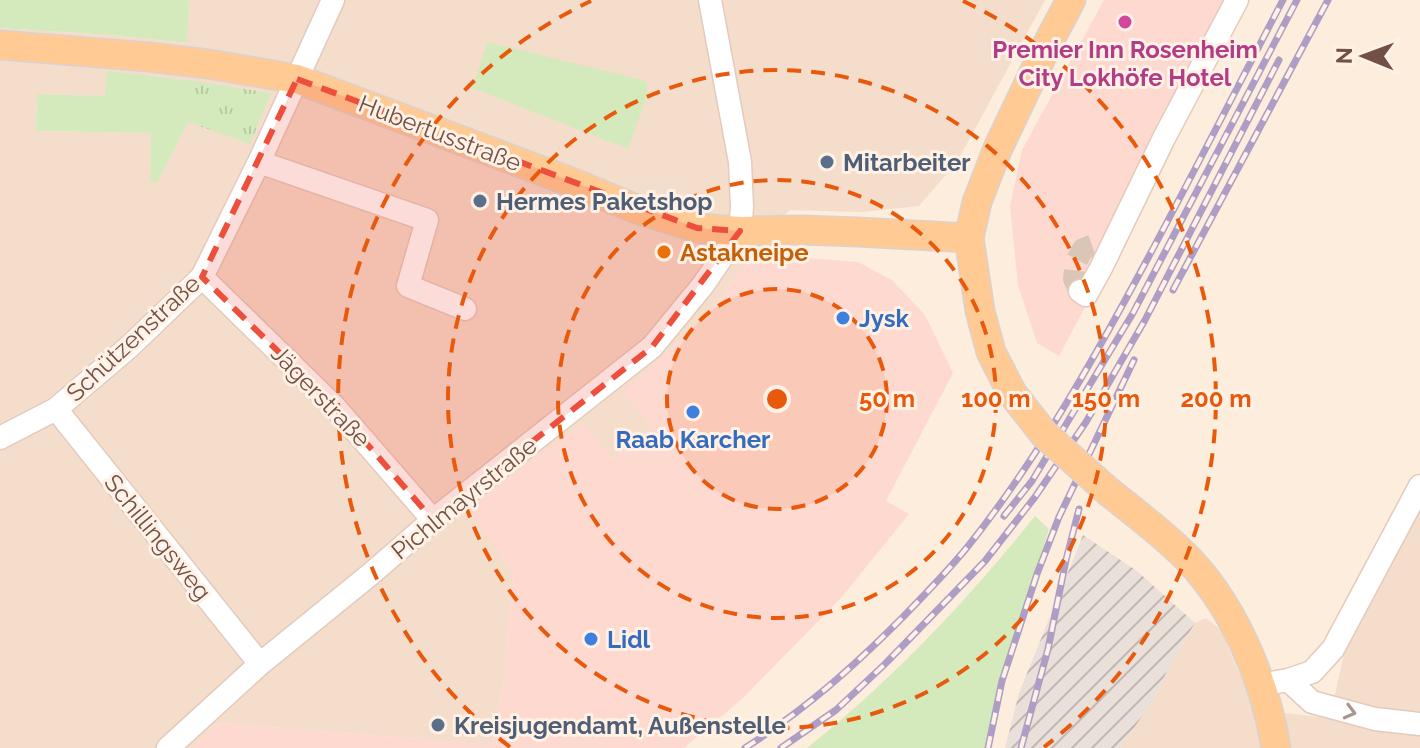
<svg xmlns="http://www.w3.org/2000/svg" width="1420" height="748" viewBox="0 0 1420 748" font-family="Raleway,sans-serif">
  <style>
    .residential { fill: #f5ddcc; fill-rule: evenodd }
    .commercial { fill: #fed9d0 }
    .industrial { fill: url(#industrial-furrows) }
    .park { fill: url(#park-tufts) }
    .garden { fill: #d4eabc }
    .lines { fill: none; stroke-linecap: round; stroke-linejoin: round }
    .minor-tunnel { stroke: #dac6b7; stroke-width: 22; stroke-dasharray: 22 11; stroke-linecap: butt }
    .minor-casing { stroke: #e3cabd; stroke-width: 25 }
    .major-casing { stroke: #dbd2cf; stroke-width: 31 }
    .minor { stroke: #fff; stroke-width: 22 }
    .major { stroke: #ffca93; stroke-width: 28 }
    .rail-casing { stroke: #ae9dc5; stroke-width: 7 }
    .rail { stroke: #fff1e5; stroke-width: 4; stroke-dasharray: 12; stroke-linecap: butt }
    .major-bridge-casing { stroke: #dbd2cf; stroke-width: 31; stroke-linecap: butt }
    .major-bridge { stroke: #ffca93; stroke-width: 28 }
    .oneway { stroke: #ab968f }
    .marked { fill: #ed4f3c; fill-opacity: 0.2; stroke: #ed4f3c; stroke-width: 6; stroke-dasharray: 16 10; stroke-linejoin: round }
    .ring { fill: none; stroke: #e8590c; stroke-width: 4; stroke-dasharray: 14 10 }
    .hotel-dot { fill: #d1479c; stroke: #fff1e5; stroke-width: 3 }
    .service-dot { fill: #5c6f8a; stroke: #fff1e5; stroke-width: 3 }
    .food-dot { fill: #e8710a; stroke: #fff1e5; stroke-width: 3 }
    .shop-dot { fill: #3f7fe0; stroke: #fff1e5; stroke-width: 3 }
    .labels { text-anchor: middle; dominant-baseline: central; stroke-width: 6; stroke-linejoin: round; paint-order: stroke }
    .hotel-label { font-size: 24px; font-weight: bold; fill: #b23c85; stroke: #fff1e5 }
    .street-label { font-size: 24px; fill: #735045; stroke: #fff1e5 }
    .service-label { font-size: 24px; font-weight: bold; fill: #4e5e75; stroke: #fff1e5; text-anchor: start }
    .food-label { font-size: 24px; font-weight: bold; fill: #c56008; stroke: #fff1e5; text-anchor: start }
    .shop-label { font-size: 24px; font-weight: bold; fill: #366cbe; stroke: #fff1e5; text-anchor: start }
    .centre { fill: #e8590c; stroke: #fff1e5; stroke-width: 4 }
    .ring-label { font-size: 24px; text-anchor: middle; font-weight: bold; fill: #e8590c; stroke: #fff1e5; stroke-width: 6; stroke-linejoin: round; paint-order: stroke }
  </style>
  <defs>
    <pattern id="industrial-furrows" width="10" height="10" patternUnits="userSpaceOnUse" patternTransform="scale(2)"><rect width="10" height="10" fill="#eae0da"/><path d="M-1 1l2-2M0 10L10 0M9 11l2-2" fill="none" stroke="#c2b8b3"/></pattern>
    <pattern id="park-tufts" width="24" height="20" patternUnits="userSpaceOnUse" patternTransform="scale(2)"><rect width="24" height="20" fill="#d4eabc"/><path d="M3 7l-1-3M5 7V3M7 7l1-3M15 17l-1-3M17 17v-4M19 17l1-3" fill="none" stroke="#b9caa3"/></pattern>
  </defs>
  <rect width="100%" height="100%" fill="#fdeddd"/>
  <!-- residential -->
  <path class="residential" d="M 189,0 L 1045,0 L 957,162 L 919,206 L 862,212 L 789,210 L 716,304 L 625,394 L 652,427 L 612,461 L 582,424 L 469,509 L 513,573 L 503,688 L 494,724 L 493,745 L 219,723 L 191,748 L 0,748 L 0,28 L 111,35 L 186,43 ZM 107,72 L 188,122 L 150,180 L 151,133 L 36,131 L 37,94 L 106,96 Z
    M 1420,504 L 1420,748 L 1120,748 L 1153,701 L 1170,665 L 1195,623 L 1206,618 L 1221,630 L 1255,710 L 1330,718 L 1347,640 Z"/>
  <!-- commercial -->
  <path class="commercial" d="M 1104,0 L 1248,0 L 1059,356 L 1037,343 L 1018,285 L 1010,206 L 1022,150 Z
    M 754,254 L 858,262 L 892,280 L 925,315 L 953,373 L 886,501 L 909,514 L 841,598 L 743,698 L 684,748 L 191,748 L 219,723 L 493,745 L 494,724 L 503,688 L 513,573 L 468,509 L 583,423 L 613,460 L 652,427 L 624,393 L 716,304 Z"/>
  <!-- industrial -->
  <path class="industrial" d="M 1083,535 L 1137,571 L 1195,623 L 1170,665 L 1153,701 L 1120,748 L 1005,748 L 1019,693 Z"/>
  <!-- park -->
  <path class="park" d="M 194,81 L 271,93 L 250,144 L 188,122 Z"/>
  <!-- garden -->
  <path class="garden" d="M 0,0 L 189,0 L 187,43 L 111,35 L 0,28 Z
    M 488,42 L 646,81 L 648,93 L 628,149 L 472,88 Z
    M 107,71 L 194,81 L 188,122 L 157,183 L 150,181 L 151,133 L 36,131 L 37,94 L 105,96 Z
    M 1035,516 L 1049,529 L 1000,687 L 985,748 L 807,748 C 891,681 968,600 1035,516 Z"/>
  <g class="lines">
    <!-- minor-tunnel -->
    <path class="minor-tunnel" d="M 1080,291 L 1074,279 L 1076,262 L 1083,249 L 1094,245 L 1103,245"/>
    <!-- minor casing -->
    <g class="minor-casing">
      <path id="minor" d="M 259,162 L 427,220 L 408,286 L 465,309
        M 202,277 L 334,406 L 433,520
        M 1080,291 L 1086,295 L 1101,268 L 1164,138 L 1237,0
        M 56,409 L 260,664
        M 0,438 L 56,409 L 129,347 L 202,277 L 259,162 L 333,0
        M 1288,680 L 1312,702 L 1375,719 L 1420,724
        M 1260,685 L 1288,680 L 1312,672 L 1333,649 L 1420,486
        M 168,748 L 260,664 L 372,573 L 433,520 L 652,347 L 703,285 L 740,231 L 742,207 L 740,162 L 710,0"/>
    </g>
    <!-- major casing -->
    <g class="major-casing">
      <path id="major" d="M 0,45 L 149,57 L 208,64 L 297,79 L 569,181 L 634,208 L 697,228 L 740,231 L 801,230 L 858,232 L 969,238
        M 1012,393 L 991,352 L 980,311 L 969,238 L 977,202 L 998,148 L 1048,43 L 1071,0
        M 1109,492 C 1133,511 1158,530 1180,551 C 1232,600 1265,679 1276,748"/>
    </g>
    <!-- minor -->
    <use href="#minor" class="minor"/>
    <!-- major -->
    <use href="#major" class="major"/>
    <!-- rail casing -->
    <g class="rail-casing">
      <path id="rail" d="M 1173,290 L 1328,0
        M 1004,516 L 1032,481 L 1133,313 L 1297,0
        M 745,748 C 806,709 852,668 903,617 C 925,594 949,570 969,545 C 1039,457 1095,357 1148,258 C 1194,172 1238,86 1283,0
        M 781,748 L 836,710 L 885,664 L 985,561 L 1035,497 L 1086,422 L 1145,320 L 1279,60
        M 988,748 L 1002,681 L 1037,574 L 1059,517 L 1134,360
        M 1021,748 L 1048,649 L 1066,560 L 1079,509"/>
    </g>
    <!-- rail -->
    <use href="#rail" class="rail"/>
    <!-- major-bridge casing -->
    <g class="major-bridge-casing">
      <path id="major-bridge" d="M 1012,393 L 1044,434 L 1109,492"/>
    </g>
    <!-- major-bridge -->
    <use href="#major-bridge" class="major-bridge"/>
  </g>
  <!-- one-way arrows -->
  <defs><path id="oneway-chevron" d="M-2-3.5L2.5 0L-2 3.5" fill="none" stroke-width="1.6" stroke-linecap="round" stroke-linejoin="round" transform="scale(2)"/></defs>
  <use class="oneway" href="#oneway-chevron" transform="translate(1350 712) rotate(15)"/>
  <!-- marked area -->
  <path class="marked" d="M 297,79 L 697,228 L 740,231 L 652,347 L 433,520 L 334,406 L 202,277 Z"/>
  <!-- distance rings -->
  <circle cx="777" cy="399" r="110" fill="#e8590c" fill-opacity=".12"/>
  <g class="ring">
    <circle cx="777" cy="399" r="110"/>
    <circle cx="777" cy="399" r="219"/>
    <circle cx="777" cy="399" r="329"/>
    <path d="M510 747A439 439 0 0 1 591 1M963 1A439 439 0 0 1 1044 747"/>
  </g>
  <!-- markers -->
  <circle class="hotel-dot" cx="1125" cy="22" r="8"/>
  <g class="service-dot">
    <circle cx="827" cy="162" r="8"/>
    <circle cx="480" cy="201" r="8"/>
    <circle cx="438" cy="725" r="8"/>
  </g>
  <circle class="food-dot" cx="664" cy="252" r="8"/>
  <g class="shop-dot">
    <circle cx="843" cy="318" r="8"/>
    <circle cx="693" cy="412" r="8"/>
    <circle cx="591" cy="639" r="8"/>
  </g>
  <g class="labels">
    <!-- hotel labels -->
    <g class="hotel-label">
      <text x="1125" y="49">Premier Inn Rosenheim<tspan x="1125" dy="28">City Lokhöfe Hotel</tspan></text>
    </g>
    <!-- street labels -->
    <g class="street-label">
      <text transform="translate(440 133) rotate(21)">Hubertusstraße</text>
      <text transform="translate(133 338) rotate(-43)">Schützenstraße</text>
      <text transform="translate(321 396) rotate(46)">Jägerstraße</text>
      <text transform="translate(464 498) rotate(-39)">Pichlmayrstraße</text>
      <text transform="translate(158 537) rotate(51)">Schillingsweg</text>
    </g>
    <!-- service labels -->
    <g class="service-label">
      <text x="843" y="162">Mitarbeiter</text>
      <text x="496" y="201">Hermes Paketshop</text>
      <text x="454" y="725">Kreisjugendamt, Außenstelle</text>
    </g>
    <!-- food labels -->
    <g class="food-label">
      <text x="680" y="252">Astakneipe</text>
    </g>
    <!-- shop labels -->
    <g class="shop-label">
      <text x="859" y="318">Jysk</text>
      <text x="693" y="439" text-anchor="middle">Raab Karcher</text>
      <text x="607" y="639">Lidl</text>
    </g>
  </g>
  <circle cx="777" cy="399" r="12" class="centre"/>
  <g class="ring-label">
    <text x="887" y="407">50 m</text>
    <text x="996" y="407">100 m</text>
    <text x="1106" y="407">150 m</text>
    <text x="1216" y="407">200 m</text>
  </g>
  <!-- north arrow -->
  <g transform="translate(1364 56) rotate(271)" stroke="#fff1e5" stroke-width="6" paint-order="stroke">
  <path d="M0-6L14 30L0 20L-14 30Z" fill="#735045"/>
  <text y="-12" font-size="22" font-weight="bold" text-anchor="middle" fill="#735045">N</text>
  </g>
</svg>
